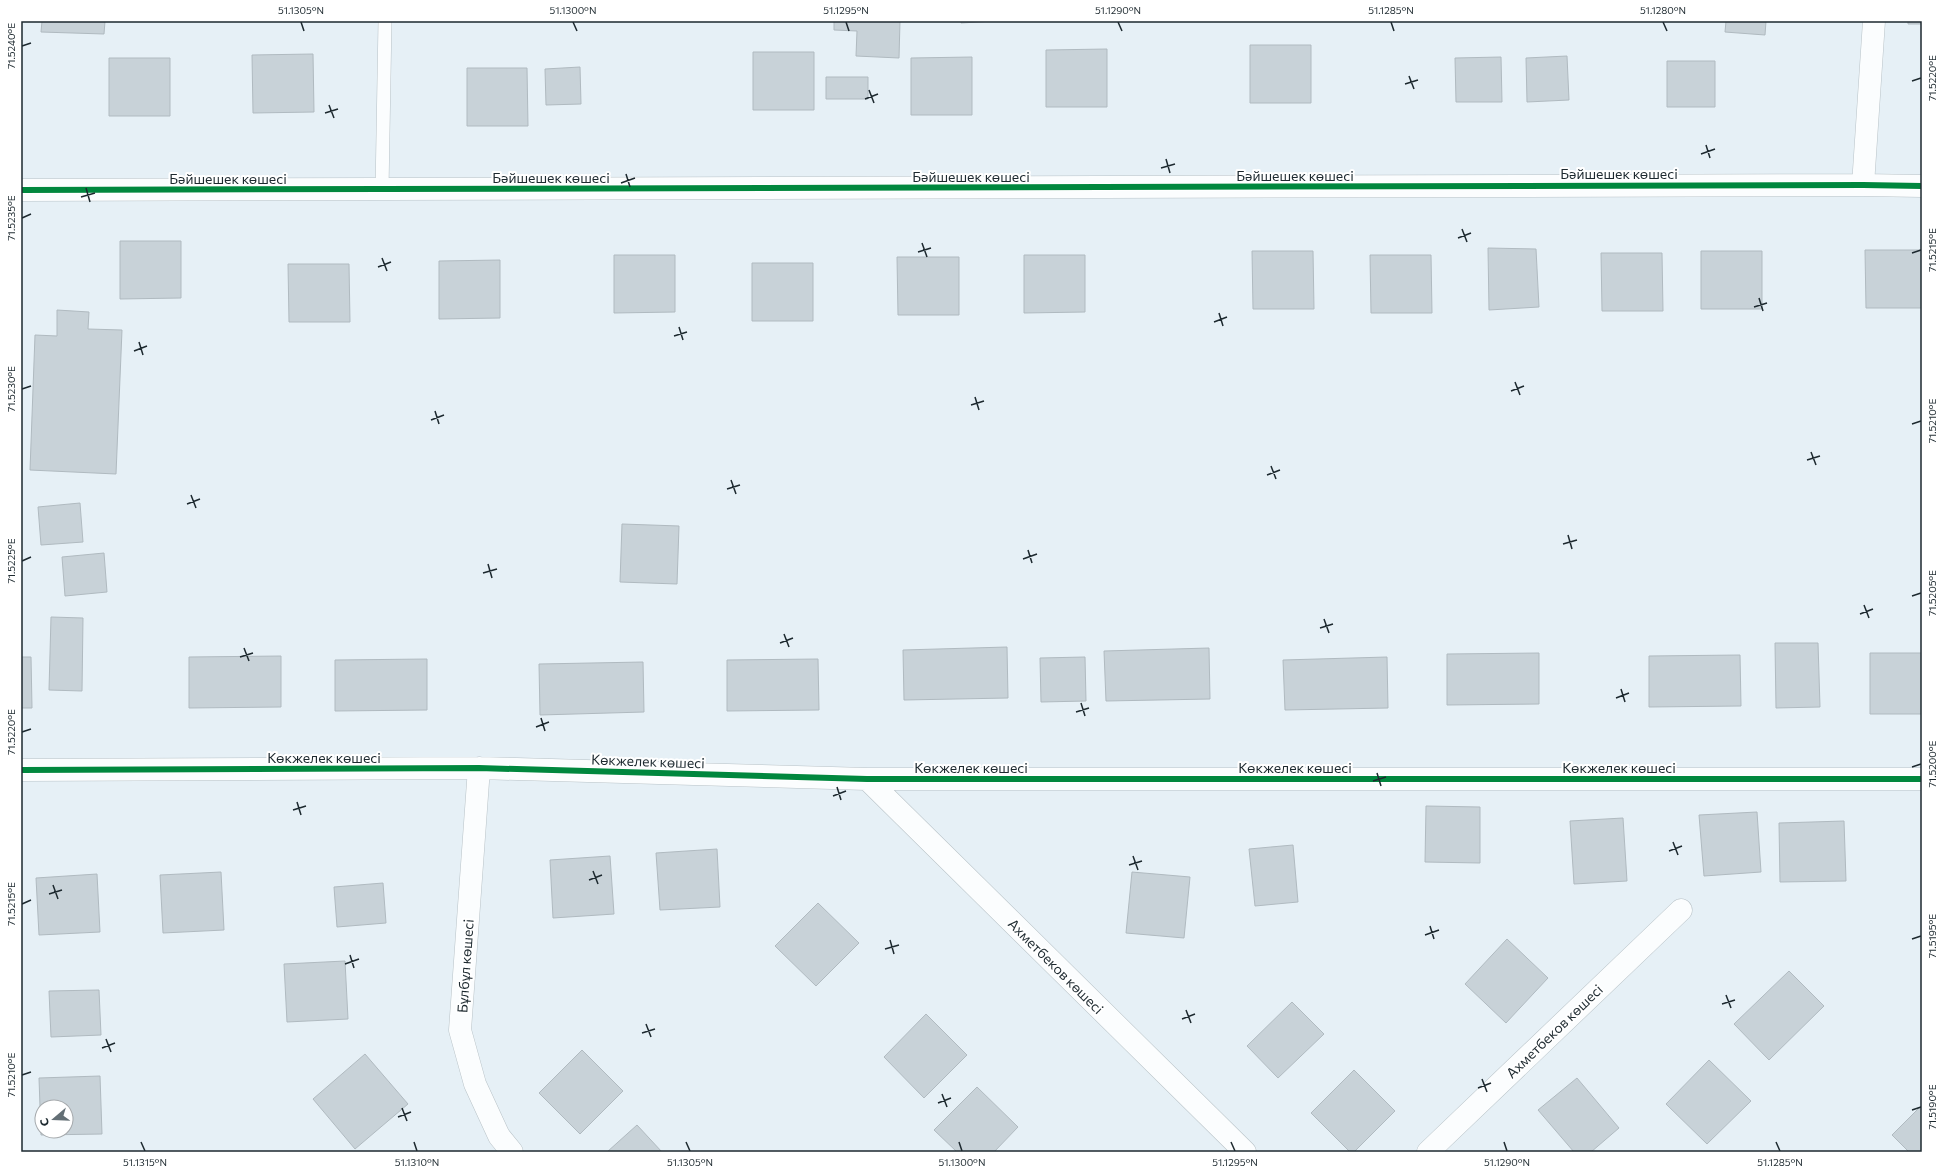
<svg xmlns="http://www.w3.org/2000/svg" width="1943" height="1173" viewBox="0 0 1943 1173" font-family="Commissioner,sans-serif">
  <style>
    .building { fill: #c8d2d8; stroke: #b0bac0; fill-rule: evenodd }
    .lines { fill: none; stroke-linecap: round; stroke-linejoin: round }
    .service-casing { stroke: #b8c2c7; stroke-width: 14 }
    .minor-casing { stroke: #b8c2c7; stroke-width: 23 }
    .service { stroke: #fbfdfe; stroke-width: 13 }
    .minor { stroke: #fbfdfe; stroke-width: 22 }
    .cycleway-casing { stroke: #fff; stroke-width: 8 }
    .cycleway { stroke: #00873e; stroke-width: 6 }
    .ticks { fill: none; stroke: #1d292f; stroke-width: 1.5 }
    .labels { text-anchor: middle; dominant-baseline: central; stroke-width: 4; stroke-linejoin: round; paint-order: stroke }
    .street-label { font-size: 14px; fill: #1d292f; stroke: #fff }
    .neatline { fill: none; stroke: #1d292f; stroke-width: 1.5 }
    .ticks-label { font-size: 10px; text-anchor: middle; fill: #1d292f }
  </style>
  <rect width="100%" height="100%" fill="#e6f0f6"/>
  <!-- building -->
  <path class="building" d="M 42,21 L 105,21 L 104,34 L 41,32 Z
    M 834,21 L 900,21 L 899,58 L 856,56 L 857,31 L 834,30 Z
    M 961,21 L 993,21 L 961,23 Z
    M 1726,21 L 1766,21 L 1765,35 L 1725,32 Z
    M 1908,21 L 1922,21 L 1922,24 L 1908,24 Z
    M 1250,45 L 1311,45 L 1311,103 L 1250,103 Z
    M 1107,49 L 1107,107 L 1046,107 L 1046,50 Z
    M 753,52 L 814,52 L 814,110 L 753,110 Z
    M 313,54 L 314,112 L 253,113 L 252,55 Z
    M 1567,56 L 1569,100 L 1527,102 L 1526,58 Z
    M 972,57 L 972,115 L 911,115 L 911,58 Z
    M 1501,57 L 1502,102 L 1456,102 L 1455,58 Z
    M 109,58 L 170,58 L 170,116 L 109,116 Z
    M 1667,61 L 1715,61 L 1715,107 L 1667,107 Z
    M 580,67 L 581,104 L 546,105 L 545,69 Z
    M 467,68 L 527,68 L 528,126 L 467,126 Z
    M 826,77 L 868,77 L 868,99 L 826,99 Z
    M 120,241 L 181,241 L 181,298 L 120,299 Z
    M 1488,248 L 1536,249 L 1539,307 L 1489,310 Z
    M 1865,250 L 1922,250 L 1922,308 L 1866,308 Z
    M 1252,251 L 1313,251 L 1314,309 L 1253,309 Z
    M 1701,251 L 1762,251 L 1762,309 L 1701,309 Z
    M 1601,253 L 1662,253 L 1663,311 L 1602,311 Z
    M 614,255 L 675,255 L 675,312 L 614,313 Z
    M 1024,255 L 1085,255 L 1085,312 L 1024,313 Z
    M 1370,255 L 1431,255 L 1432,313 L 1371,313 Z
    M 897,257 L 959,257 L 959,315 L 898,315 Z
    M 500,260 L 500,318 L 439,319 L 439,261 Z
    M 752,263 L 813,263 L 813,321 L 752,321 Z
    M 288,264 L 349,264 L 350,322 L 289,322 Z
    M 57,310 L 89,312 L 88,329 L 122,330 L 116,474 L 30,470 L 35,335 L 57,336 Z
    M 80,503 L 83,542 L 41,545 L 38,507 Z
    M 622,524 L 679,526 L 677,584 L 620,582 Z
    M 104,553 L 107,592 L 65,596 L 62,557 Z
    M 51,617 L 83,618 L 82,691 L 49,690 Z
    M 1775,643 L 1818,643 L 1820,707 L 1776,708 Z
    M 1007,647 L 1008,698 L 904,700 L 903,650 Z
    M 1209,648 L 1210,699 L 1106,701 L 1104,651 Z
    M 1539,653 L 1539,704 L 1447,705 L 1447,654 Z
    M 1870,653 L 1922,653 L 1922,714 L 1870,714 Z
    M 1740,655 L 1741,706 L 1649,707 L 1649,656 Z
    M 281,656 L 281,707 L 189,708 L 189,657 Z
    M 21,657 L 31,657 L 32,708 L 21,708 Z
    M 1085,657 L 1086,701 L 1041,702 L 1040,658 Z
    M 1387,657 L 1388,708 L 1285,710 L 1283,660 Z
    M 427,659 L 427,710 L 335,711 L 335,660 Z
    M 818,659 L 819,710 L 727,711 L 727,660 Z
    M 643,662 L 644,712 L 540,715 L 539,664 Z
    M 1426,806 L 1480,807 L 1480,863 L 1425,862 Z
    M 1757,812 L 1761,872 L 1704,876 L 1699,815 Z
    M 1623,818 L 1627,881 L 1574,884 L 1570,821 Z
    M 1844,821 L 1846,881 L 1780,882 L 1779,823 Z
    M 1293,845 L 1298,902 L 1255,906 L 1249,849 Z
    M 717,849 L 720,907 L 660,910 L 656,853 Z
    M 610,856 L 614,914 L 553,918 L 550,860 Z
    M 221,872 L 224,930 L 163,933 L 160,875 Z
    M 1132,872 L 1190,877 L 1184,938 L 1126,933 Z
    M 97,874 L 100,932 L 39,935 L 36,878 Z
    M 383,883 L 386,923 L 337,927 L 334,887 Z
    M 818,903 L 859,943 L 816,986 L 775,946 Z
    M 1507,939 L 1548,978 L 1506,1023 L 1465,984 Z
    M 345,961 L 348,1019 L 287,1022 L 284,964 Z
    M 1789,971 L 1824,1006 L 1769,1060 L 1734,1024 Z
    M 99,990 L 101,1035 L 51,1037 L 49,991 Z
    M 1292,1002 L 1324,1034 L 1278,1078 L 1247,1046 Z
    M 926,1014 L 967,1055 L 924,1098 L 884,1057 Z
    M 582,1050 L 623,1091 L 580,1134 L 539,1093 Z
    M 365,1054 L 408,1104 L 355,1149 L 313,1099 Z
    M 1709,1060 L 1751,1101 L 1707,1144 L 1666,1104 Z
    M 1354,1070 L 1395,1111 L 1354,1152 L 1350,1152 L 1311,1113 Z
    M 100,1076 L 102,1134 L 41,1135 L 39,1078 ZM 42,1107 L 66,1107 L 66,1131 L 42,1131 Z
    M 1577,1078 L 1619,1128 L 1591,1152 L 1574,1152 L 1538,1110 Z
    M 977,1087 L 1018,1127 L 994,1152 L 957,1152 L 934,1130 Z
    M 1922,1105 L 1922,1152 L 1909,1152 L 1892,1135 Z
    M 637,1125 L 662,1152 L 607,1152 Z"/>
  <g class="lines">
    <!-- service casing -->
    <g class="service-casing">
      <path id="service" d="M 382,190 L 385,21"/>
    </g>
    <!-- minor casing -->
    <g class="minor-casing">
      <path id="minor" d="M 1863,185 L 1874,21
        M 21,190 L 1863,185 L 1922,186
        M 479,768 L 460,1030 L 475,1084 L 499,1136 L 512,1152
        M 21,770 L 479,768 L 867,779 L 1922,779
        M 867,779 L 1245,1152
        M 1428,1152 L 1681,910"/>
    </g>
    <!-- service -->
    <use href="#service" class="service"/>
    <!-- minor -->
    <use href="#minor" class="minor"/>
    <!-- cycleway casing -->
    <g class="cycleway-casing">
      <path id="cycleway" d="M 21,190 L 1863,185 L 1922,186
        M 21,770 L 479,768 L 867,779 L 1922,779"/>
    </g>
    <!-- cycleway -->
    <use href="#cycleway" class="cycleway"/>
  </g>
  <!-- ticks -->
  <path class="ticks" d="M 301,22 L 304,31M 573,22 L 577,31M 846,22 L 849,31M 1118,22 L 1122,31M 1391,22 L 1394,31M 1663,22 L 1667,31M 22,46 L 31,43M 1409,76 L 1414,89M 1912,81 L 1921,78M 1405,84 L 1418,80M 869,90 L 874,103M 865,99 L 878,94M 329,105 L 334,118M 325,113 L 338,109M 1706,145 L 1710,158M 1701,154 L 1715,149M 1166,159 L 1170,173M 1161,168 L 1175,164M 626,174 L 630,187M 621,183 L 635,178M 86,188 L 90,202M 81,197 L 95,193M 22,218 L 31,214M 1462,229 L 1467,242M 1458,238 L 1471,233M 922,243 L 927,257M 918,252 L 931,248M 1912,253 L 1921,250M 382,258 L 387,271M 378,267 L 391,262M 1759,298 L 1763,311M 1754,307 L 1767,303M 1219,313 L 1223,326M 1214,322 L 1227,317M 679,327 L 683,340M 674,336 L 687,332M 139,342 L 143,355M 134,351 L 147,346M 1515,382 L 1520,395M 22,389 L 31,386M 1511,391 L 1524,386M 975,397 L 979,410M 971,405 L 984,401M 435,411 L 439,424M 431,420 L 444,415M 1912,424 L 1921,421M 1811,452 L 1816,465M 1807,460 L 1820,456M 1271,466 L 1276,479M 1267,475 L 1280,470M 731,480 L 736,494M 727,489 L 740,485M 191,495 L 196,508M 187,504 L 200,499M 1568,535 L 1572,549M 1563,544 L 1577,540M 1028,550 L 1032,563M 1023,559 L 1037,554M 22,561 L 31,557M 488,564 L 492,578M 483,573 L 497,569M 1912,596 L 1921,593M 1864,605 L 1869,618M 1860,614 L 1873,609M 1324,619 L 1329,633M 1320,628 L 1333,624M 784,634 L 789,647M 780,643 L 793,638M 244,648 L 249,661M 240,657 L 253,653M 1621,689 L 1625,702M 1616,698 L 1629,693M 1081,703 L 1085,716M 1076,712 L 1089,708M 541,718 L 545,731M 536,727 L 549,722M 22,732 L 31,729M 1912,767 L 1921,764M 1377,773 L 1381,786M 1373,781 L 1386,777M 837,787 L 841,800M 833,796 L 846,791M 297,802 L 301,815M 293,810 L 306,806M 1673,842 L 1678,855M 1669,851 L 1682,846M 1133,856 L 1138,870M 1129,865 L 1142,861M 593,871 L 598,884M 589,880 L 602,875M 53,885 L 58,899M 49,894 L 62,890M 22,904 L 31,900M 1430,926 L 1434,939M 1425,935 L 1439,930M 1912,939 L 1921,936M 890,940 L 894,954M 885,949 L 899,945M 350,955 L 354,968M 345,964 L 359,959M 1726,995 L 1731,1008M 1722,1004 L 1735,1000M 1186,1010 L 1191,1023M 1182,1019 L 1195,1014M 646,1024 L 651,1037M 642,1033 L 655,1029M 106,1039 L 111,1052M 102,1048 L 115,1043M 22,1075 L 31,1072M 1482,1079 L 1487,1092M 1478,1088 L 1491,1083M 942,1094 L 947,1107M 938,1103 L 951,1098M 402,1108 L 407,1121M 1912,1110 L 1921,1107M 398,1117 L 411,1112M 141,1142 L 145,1151M 414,1142 L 417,1151M 686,1142 L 690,1151M 959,1142 L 962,1151M 1231,1142 L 1235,1151M 1504,1142 L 1507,1151M 1776,1142 L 1780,1151"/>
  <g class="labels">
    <!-- street labels -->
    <g class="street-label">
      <text x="1619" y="173">Бәйшешек көшесі</text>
      <text x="1295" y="175">Бәйшешек көшесі</text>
      <text x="971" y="176">Бәйшешек көшесі</text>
      <text x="551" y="177">Бәйшешек көшесі</text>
      <text x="228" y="178">Бәйшешек көшесі</text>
      <text x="324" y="757">Көкжелек көшесі</text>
      <text transform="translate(648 761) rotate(2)">Көкжелек көшесі</text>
      <text x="971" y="767">Көкжелек көшесі</text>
      <text x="1295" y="767">Көкжелек көшесі</text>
      <text x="1619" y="767">Көкжелек көшесі</text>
      <text transform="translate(465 966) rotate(-86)">Бұлбұл көшесі</text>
      <text transform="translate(1056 966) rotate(45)">Ахметбеков көшесі</text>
      <text transform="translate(1554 1031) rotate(-44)">Ахметбеков көшесі</text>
    </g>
  </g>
  <!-- border -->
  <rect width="1943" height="1173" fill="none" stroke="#ffffff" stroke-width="44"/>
  <!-- north arrow -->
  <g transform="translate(54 1119) rotate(251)"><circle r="19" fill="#ffffff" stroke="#a5a9ac"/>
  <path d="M0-3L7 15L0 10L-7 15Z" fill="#636f75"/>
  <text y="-6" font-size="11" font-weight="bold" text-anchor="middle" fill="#1d292f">С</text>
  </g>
  <rect x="22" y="22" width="1899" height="1129" class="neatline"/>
  <g class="ticks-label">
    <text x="301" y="14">51.1305°N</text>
    <text x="573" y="14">51.1300°N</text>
    <text x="846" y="14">51.1295°N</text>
    <text x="1118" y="14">51.1290°N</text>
    <text x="1391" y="14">51.1285°N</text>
    <text x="1663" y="14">51.1280°N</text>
    <text transform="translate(11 46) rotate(-90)" y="4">71.5240°E</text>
    <text transform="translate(1932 78) rotate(-90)" y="4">71.5220°E</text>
    <text transform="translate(11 218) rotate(-90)" y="4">71.5235°E</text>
    <text transform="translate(1932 250) rotate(-90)" y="4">71.5215°E</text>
    <text transform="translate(11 389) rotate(-90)" y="4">71.5230°E</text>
    <text transform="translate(1932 421) rotate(-90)" y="4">71.5210°E</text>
    <text transform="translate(11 561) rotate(-90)" y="4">71.5225°E</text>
    <text transform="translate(1932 593) rotate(-90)" y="4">71.5205°E</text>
    <text transform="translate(11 732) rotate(-90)" y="4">71.5220°E</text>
    <text transform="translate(1932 764) rotate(-90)" y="4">71.5200°E</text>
    <text transform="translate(11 904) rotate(-90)" y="4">71.5215°E</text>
    <text transform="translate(1932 936) rotate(-90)" y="4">71.5195°E</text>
    <text transform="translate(11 1075) rotate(-90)" y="4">71.5210°E</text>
    <text transform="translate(1932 1107) rotate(-90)" y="4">71.5190°E</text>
    <text x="145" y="1166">51.1315°N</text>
    <text x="417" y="1166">51.1310°N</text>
    <text x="690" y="1166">51.1305°N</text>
    <text x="962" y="1166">51.1300°N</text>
    <text x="1235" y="1166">51.1295°N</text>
    <text x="1507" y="1166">51.1290°N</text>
    <text x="1780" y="1166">51.1285°N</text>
  </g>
</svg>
